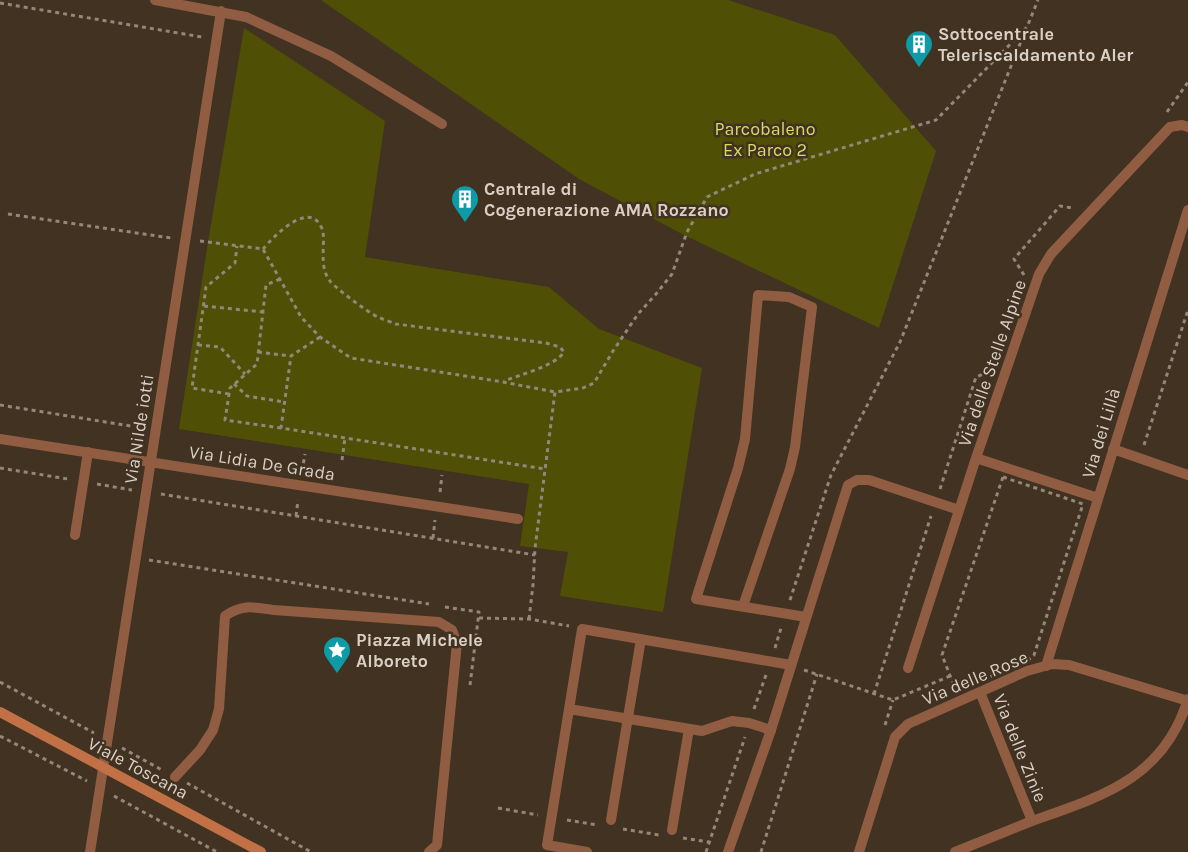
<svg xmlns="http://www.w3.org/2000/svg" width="1188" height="852" viewBox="0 0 1188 852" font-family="Karla,sans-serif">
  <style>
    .green { fill: #4f4f06 }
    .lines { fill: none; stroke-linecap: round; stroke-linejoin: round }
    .path { stroke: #938779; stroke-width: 3; stroke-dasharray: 4 4; stroke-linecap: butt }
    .lane { stroke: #905d43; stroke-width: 10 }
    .street { stroke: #905d43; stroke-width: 10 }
    .secondary { stroke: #c27147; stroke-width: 10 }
    .labels { text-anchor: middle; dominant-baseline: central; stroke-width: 5; stroke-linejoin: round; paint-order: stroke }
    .poi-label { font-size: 18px; font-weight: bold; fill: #dad0c6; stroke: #423221; text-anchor: start }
    .park-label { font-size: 18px; fill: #d8db63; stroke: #423221 }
    .street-label { font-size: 18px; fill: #dad0c6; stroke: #423221 }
  </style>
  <rect width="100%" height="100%" fill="#423221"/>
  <!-- green -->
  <path class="green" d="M 321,0 L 728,0 L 835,35 L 936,151 L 879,328 L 684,235 L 579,179 Z
    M 244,28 L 385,121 L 365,257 L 549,287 L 599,329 L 702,368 L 663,612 L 560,596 L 568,552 L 520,546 L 529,484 L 179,429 L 208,242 Z"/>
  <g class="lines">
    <!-- path -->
    <path class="path" d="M 0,3 L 202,37
      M 1167,112 L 1188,82
      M 8,214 L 171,238
      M 200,241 L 263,249 L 301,317 L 320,337 L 351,358 L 503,382 L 555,392
      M 263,249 C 272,238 304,205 318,222 C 320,225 323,229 323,232 C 325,248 319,267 330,281 C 334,287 370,314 378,317 C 384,320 391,322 396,324 L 546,343 L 560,347 L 564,352 C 555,366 519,375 504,381
      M 1024,275 L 1014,259 L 1060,206 L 1072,208
      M 280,279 L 266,285 L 257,364 L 230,388 L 225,420 L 281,428
      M 204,306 L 263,312
      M 320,337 L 291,356 L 281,428 L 545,469
      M 198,345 L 220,347 L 245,374
      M 258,352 L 291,356
      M 234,384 L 247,396 L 284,402
      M 229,394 L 192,388 L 206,287 L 235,263 L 237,246
      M 0,405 L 143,428
      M 1144,445 L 1188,310
      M 342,460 L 345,438
      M 0,468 L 68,479
      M 302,471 L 305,454
      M 1003,477 L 1083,504 L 1034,655 L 1027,661 L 956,691 L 942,655 Z
      M 97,484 L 132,490
      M 940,489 L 976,377 L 989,372
      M 440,492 L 442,475
      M 161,494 L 535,555
      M 296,516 L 298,500
      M 433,538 L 435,520
      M 149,560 L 429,604
      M 790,600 L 831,475 L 900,342 L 1026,29
      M 445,607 L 479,612 L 470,685
      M 479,618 L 529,619 L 569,626
      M 529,619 L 533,585 L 535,548 L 555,392 L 583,388 L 594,383 L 613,351 L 638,314 L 656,294 L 672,274 L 687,232 L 707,197 L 755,174 L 936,120 L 1027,27 L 1038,0
      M 775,648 L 781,628
      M 804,670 L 893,700 L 950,676
      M 0,682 L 94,733
      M 874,694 L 931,516
      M 754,709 L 766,675
      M 885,725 L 893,700
      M 0,736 L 87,781
      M 122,748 L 162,770
      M 187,783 L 311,852
      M 114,796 L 217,852
      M 498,808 L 538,815
      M 567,820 L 597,825
      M 623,829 L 659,835
      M 683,838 L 709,842
      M 706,852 L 745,737
      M 761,852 L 817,674"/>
    <!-- lane -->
    <path class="lane" d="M 246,17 L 331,56 L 442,124
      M 75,535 L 88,452
      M 743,606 L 790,469 L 795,447 L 812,307 L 789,297 L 758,295 L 745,439 L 738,468 L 696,599 L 806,617
      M 569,709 L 702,731 L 732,721 L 749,723 L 771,730
      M 611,820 L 641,639
      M 672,830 L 689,729
      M 587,852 L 547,845 L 582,629 L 791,665"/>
    <!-- street -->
    <path class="street" d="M 155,0 L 246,17
      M 0,439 L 518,519
      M 1113,449 L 1188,475
      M 976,458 L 1098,498
      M 1046,666 L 1188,210
      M 908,668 L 976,458 L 1039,274 L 1051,254 L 1170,127 L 1182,125 L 1188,127
      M 175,777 L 200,750 L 213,730 L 219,709 L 225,616 C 242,604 254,607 274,610 L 439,622 L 452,630 L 457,643 L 437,845 L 429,852
      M 1032,821 C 1103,796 1164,778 1188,699
      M 90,852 L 221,11
      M 728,852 L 771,730 L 848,485 L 857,480 L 869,480 L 959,510
      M 859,852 L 895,737 L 908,724 L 1027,671 L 1052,664 L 1069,665 L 1188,701
      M 955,852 L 1032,821 L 980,692"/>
    <!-- secondary -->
    <path class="secondary" d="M 0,712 L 261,852"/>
  </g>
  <!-- icons -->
  <defs>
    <g id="building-pin" transform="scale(1.4375)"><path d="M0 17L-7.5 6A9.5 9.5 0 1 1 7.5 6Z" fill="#0f9aa8" stroke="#423221"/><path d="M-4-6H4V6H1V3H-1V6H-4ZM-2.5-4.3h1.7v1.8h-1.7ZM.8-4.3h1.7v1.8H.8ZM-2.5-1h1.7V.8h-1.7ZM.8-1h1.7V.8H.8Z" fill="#fff"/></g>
    <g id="sight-pin" transform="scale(1.4375)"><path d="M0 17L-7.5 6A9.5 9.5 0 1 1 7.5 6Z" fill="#0f9aa8" stroke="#423221"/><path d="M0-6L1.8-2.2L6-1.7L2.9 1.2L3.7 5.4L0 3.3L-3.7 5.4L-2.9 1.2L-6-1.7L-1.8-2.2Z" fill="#fff"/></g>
  </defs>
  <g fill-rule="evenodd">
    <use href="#building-pin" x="919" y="44"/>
    <use href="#building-pin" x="465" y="199"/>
    <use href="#sight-pin" x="337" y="650"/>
  </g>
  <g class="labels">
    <!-- poi labels -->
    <g class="poi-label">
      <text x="938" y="34">Sottocentrale<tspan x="938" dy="21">Teleriscaldamento Aler</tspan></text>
      <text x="484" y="189">Centrale di<tspan x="484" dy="21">Cogenerazione AMA Rozzano</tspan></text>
      <text x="356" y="640">Piazza Michele<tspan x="356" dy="21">Alboreto</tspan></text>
    </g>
    <!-- park labels -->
    <g class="park-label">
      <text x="765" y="129">Parcobaleno<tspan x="765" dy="21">Ex Parco 2</tspan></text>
    </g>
    <!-- street labels -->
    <g class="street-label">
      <text transform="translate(992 363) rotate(-71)">Via delle Stelle Alpine</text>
      <text transform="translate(139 429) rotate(-81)">Via Nilde iotti</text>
      <text transform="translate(1101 433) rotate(-73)">Via dei Lillà</text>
      <text transform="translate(262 463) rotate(9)">Via Lidia De Grada</text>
      <text transform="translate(975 678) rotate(-23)">Via delle Rose</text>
      <text transform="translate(1020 748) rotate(68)">Via delle Zinie</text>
      <text transform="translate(138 768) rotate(28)">Viale Toscana</text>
    </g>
  </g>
</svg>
